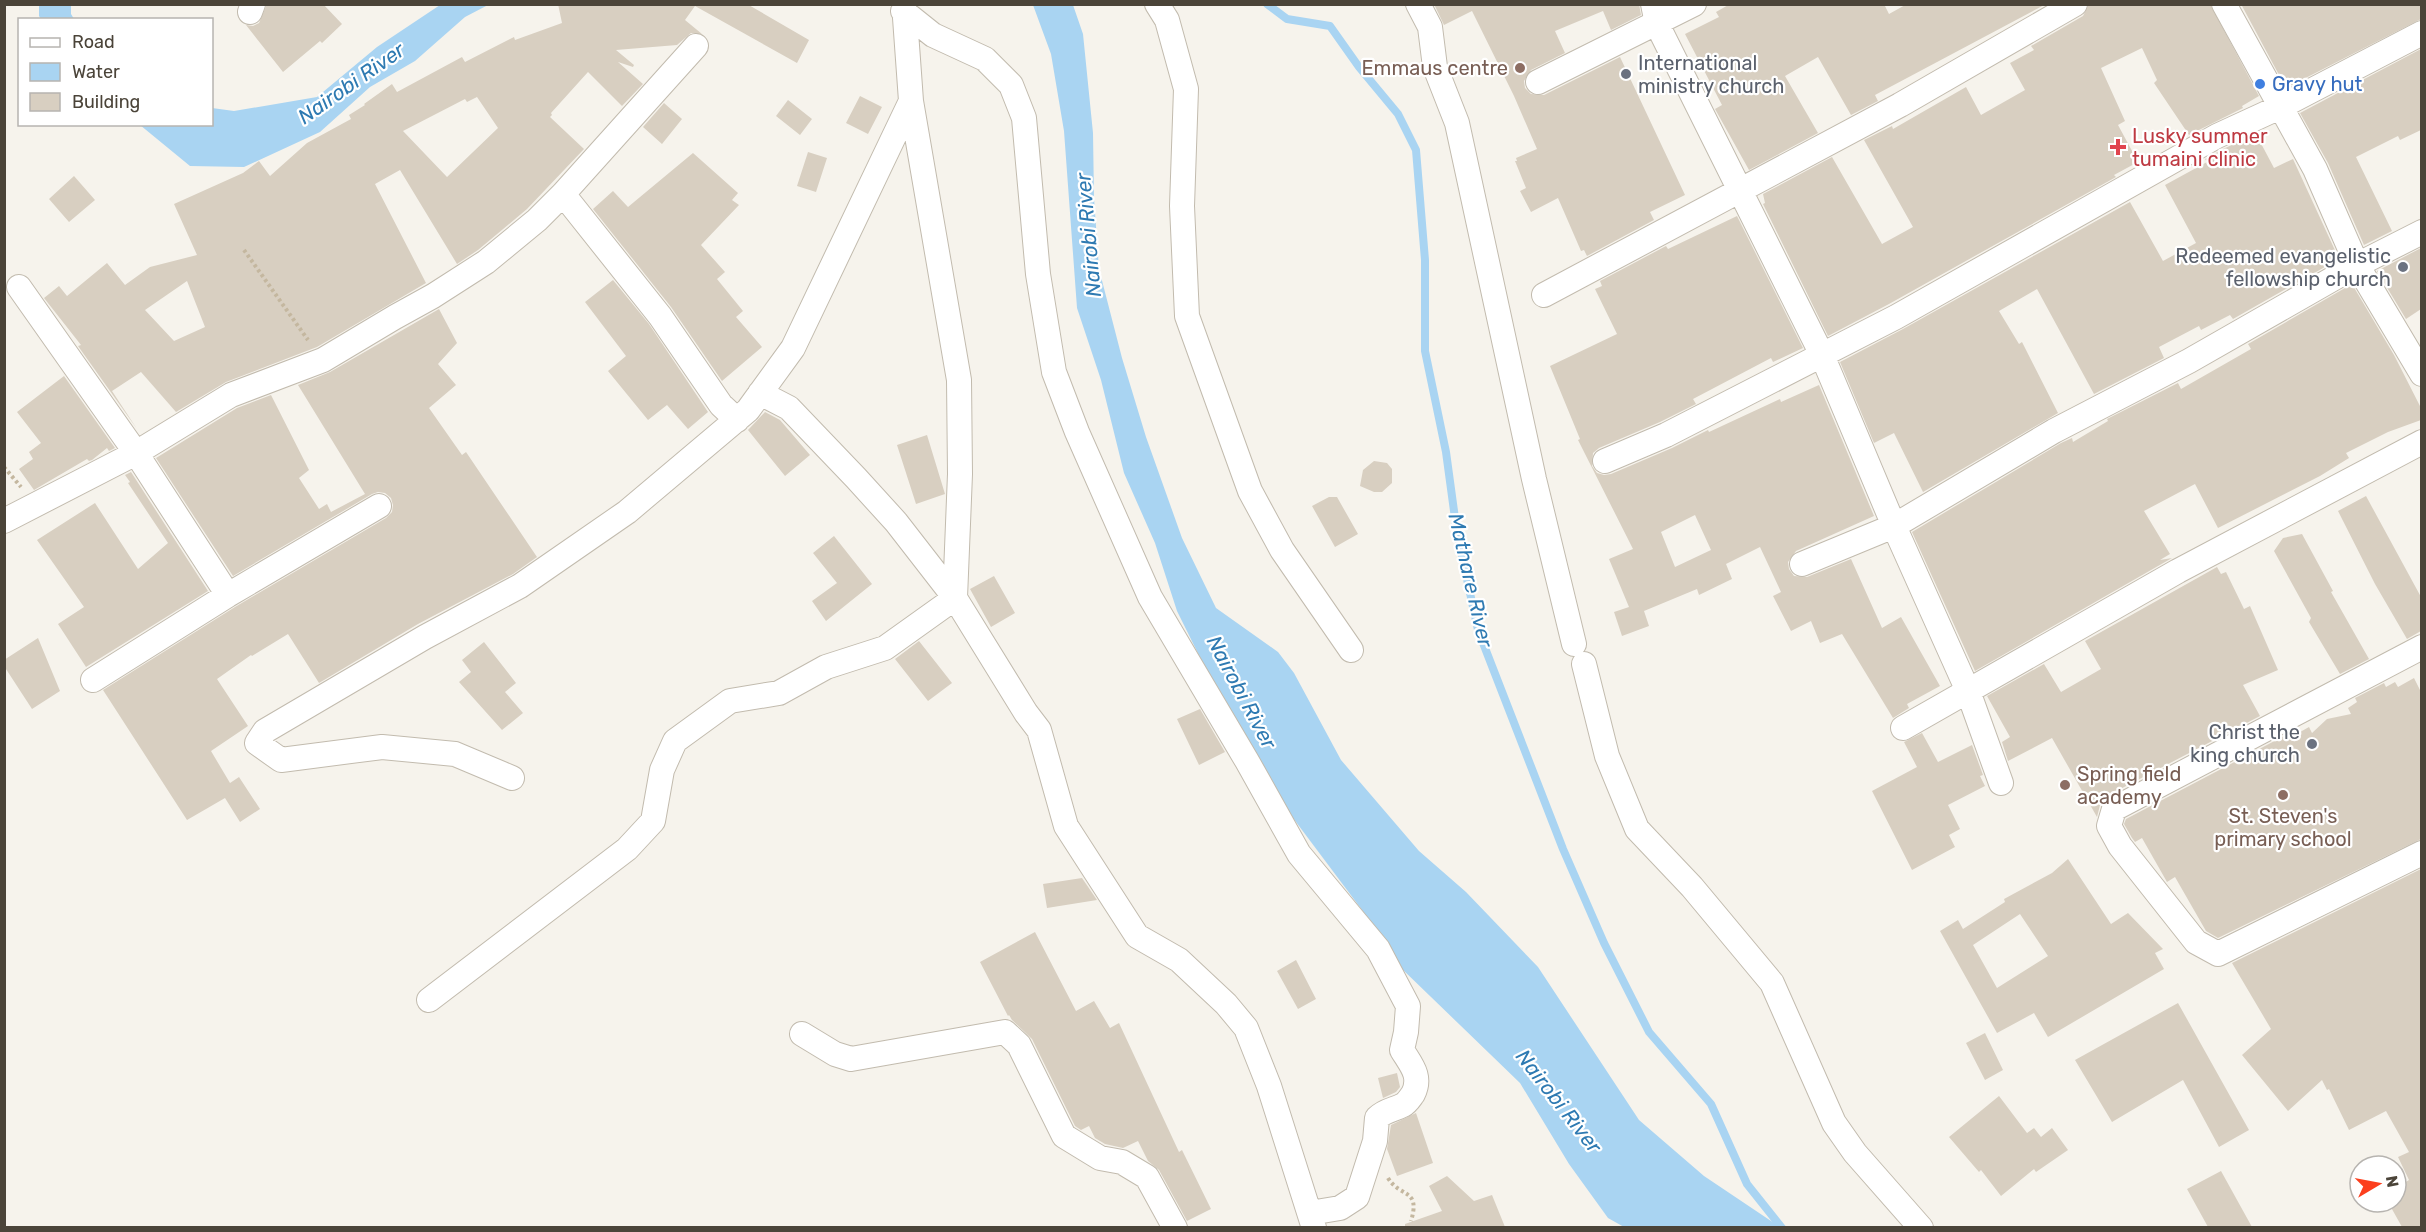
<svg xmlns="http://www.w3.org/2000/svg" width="2426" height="1232" viewBox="0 0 2426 1232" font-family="Rubik,sans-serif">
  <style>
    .water { fill: #a9d4f2 }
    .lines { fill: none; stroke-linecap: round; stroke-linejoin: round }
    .stream { stroke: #a9d4f2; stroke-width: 8 }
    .building { fill: #d8cfc1; fill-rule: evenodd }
    .street-casing { stroke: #c2bbae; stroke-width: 26 }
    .path { stroke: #c4b79f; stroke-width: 4; stroke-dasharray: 3 3; stroke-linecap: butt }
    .street { stroke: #fff; stroke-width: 24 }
    .education-dot { fill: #8d6e63; stroke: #fff; stroke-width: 2 }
    .worship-dot { fill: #6b7280; stroke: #fff; stroke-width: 2 }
    .shop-dot { fill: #3f7fe0; stroke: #fff; stroke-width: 2 }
    .health-dot { fill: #e0444e; stroke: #fff; stroke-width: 2 }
    .labels { text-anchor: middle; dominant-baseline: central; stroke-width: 4.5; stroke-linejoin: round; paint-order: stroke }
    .worship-label { font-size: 20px; fill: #5b616d; stroke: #fff; text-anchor: end }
    .education-label { font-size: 20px; fill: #785e54; stroke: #fff; text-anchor: end }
    .shop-label { font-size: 20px; fill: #366cbe; stroke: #fff; text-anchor: start }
    .health-label { font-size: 20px; fill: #be3a42; stroke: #fff; text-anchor: start }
    .water-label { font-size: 21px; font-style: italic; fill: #2e7ab2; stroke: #fff }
  </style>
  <rect width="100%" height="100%" fill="#f6f3ec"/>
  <!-- water -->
  <path class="water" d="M 39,5 L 71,5 L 71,14 L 74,19 L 41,19 L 39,16 Z
    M 440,5 L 488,5 L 465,17 L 415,61 L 370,87 L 320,132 L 244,167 L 190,166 L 140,125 L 212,124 L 212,108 L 234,111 L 317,97 L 377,47 Z
    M 1033,5 L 1073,5 L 1083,34 L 1093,133 L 1094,198 L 1099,269 L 1122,358 L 1146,437 L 1182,538 L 1216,608 L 1278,652 L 1294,673 L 1341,760 L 1419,851 L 1466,892 L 1538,967 L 1639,1120 L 1704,1176 L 1780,1227 L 1624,1227 L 1608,1218 L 1569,1164 L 1520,1083 L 1401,968 L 1362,910 L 1278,798 L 1238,734 L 1177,611 L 1155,543 L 1124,473 L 1101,380 L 1077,308 L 1064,131 L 1051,54 Z"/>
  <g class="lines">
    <!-- stream -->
    <path class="stream" d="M 1267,4 L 1287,19 L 1330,26 L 1359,67 L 1398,114 L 1416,150 L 1425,260 L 1425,351 L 1446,452 L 1457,533 L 1478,630 L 1563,849 L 1604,943 L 1649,1032 L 1711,1104 L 1747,1184 L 1782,1228"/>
  </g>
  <!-- building -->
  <path class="building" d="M 267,4 L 323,4 L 342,24 L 322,43 L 320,41 L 283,72 L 246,25 L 253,26 L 259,23 Z
    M 558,4 L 747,4 L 809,40 L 797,63 L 695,6 L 685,20 L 702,34 L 691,33 L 677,45 L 616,50 L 634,65 L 633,67 L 618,62 L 643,84 L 622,106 L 588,72 L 551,113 L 552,115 L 550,117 L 584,149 L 527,209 L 478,250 L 457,264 L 400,170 L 375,184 L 426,283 L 317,347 L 226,382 L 176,412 L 141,372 L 112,391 L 137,429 L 78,346 L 81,345 L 44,298 L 59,286 L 67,296 L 107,263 L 125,285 L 150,267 L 197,255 L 174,204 L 243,173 L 259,161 L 270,176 L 307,143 L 351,119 L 349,115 L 365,105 L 364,104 L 392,84 L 397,92 L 462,57 L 465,62 L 514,37 L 515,40 L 562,23 ZM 477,97 L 498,128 L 447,177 L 403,131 L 465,99 L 467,102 ZM 187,281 L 205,327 L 174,341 L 145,310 Z
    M 1434,4 L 1639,4 L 1641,15 L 1611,30 L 1603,11 L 1555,31 L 1565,53 L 1531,70 L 1524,81 L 1525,88 L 1531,94 L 1544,95 L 1620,57 L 1685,195 L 1650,212 L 1654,220 L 1587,256 L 1584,250 L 1581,251 L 1558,198 L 1531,212 L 1520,191 L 1526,188 L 1515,161 L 1517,161 L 1516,158 L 1537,149 L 1514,96 L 1472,11 L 1444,25 Z
    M 1730,4 L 1884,4 L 1889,14 L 1907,4 L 2046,4 L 1875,95 L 1878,101 L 1851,115 L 1818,57 L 1785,76 L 1818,133 L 1749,170 L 1715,109 L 1722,105 L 1685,34 L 1719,17 L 1716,12 Z
    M 2089,4 L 2210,4 L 2259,96 L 2242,106 L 2243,108 L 2189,135 L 2154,83 L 2157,80 L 2142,48 L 2101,68 L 2125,121 L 2118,125 L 2138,162 L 2114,175 L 2116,177 L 1889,304 L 1828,336 L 1763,204 L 1765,203 L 1763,194 L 1832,157 L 1882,244 L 1913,227 L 1864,140 L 1892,126 L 1893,129 L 1966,87 L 1981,115 L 2025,90 L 2010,63 L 2034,50 L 2031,46 L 2083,16 Z
    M 2241,4 L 2421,4 L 2421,19 L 2286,88 Z
    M 2421,49 L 2421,130 L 2400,140 L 2398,136 L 2356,157 L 2392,231 L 2364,245 L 2328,163 L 2300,113 Z
    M 860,96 L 882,107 L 868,134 L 846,123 Z
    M 788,100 L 812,119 L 800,135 L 776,116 Z
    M 664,103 L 682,119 L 662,144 L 643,127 Z
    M 2256,134 L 2274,168 L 2293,159 L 2339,259 L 2233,319 L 2230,315 L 2201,330 L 2199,326 L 2159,347 L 2164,358 L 2094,394 L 2037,289 L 1999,311 L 2019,344 L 2022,342 L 2058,413 L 1923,492 L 1894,433 L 1874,443 L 1840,362 L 1903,329 L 2130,202 L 2163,261 L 2196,243 L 2165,185 L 2207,162 L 2205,159 L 2223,149 Z
    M 808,152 L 827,158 L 816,192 L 797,186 Z
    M 693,153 L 738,193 L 732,200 L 739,205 L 701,245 L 725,272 L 717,279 L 743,311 L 736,317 L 762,347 L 722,381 L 671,307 L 593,209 L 613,191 L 628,207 Z
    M 74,176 L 95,200 L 69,222 L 49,199 Z
    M 1737,216 L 1803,348 L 1773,362 L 1771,358 L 1693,399 L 1696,404 L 1660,422 L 1599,448 L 1593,453 L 1592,466 L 1597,473 L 1604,475 L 1611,474 L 1672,448 L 1708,430 L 1709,432 L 1780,399 L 1781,402 L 1819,385 L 1874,516 L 1796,551 L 1788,562 L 1789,569 L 1794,576 L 1807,577 L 1851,559 L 1882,628 L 1901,617 L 1940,686 L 1907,704 L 1909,708 L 1893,718 L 1842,634 L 1820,643 L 1811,621 L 1791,631 L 1773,596 L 1781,592 L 1760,547 L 1726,564 L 1732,579 L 1699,595 L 1697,589 L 1644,611 L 1649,626 L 1622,636 L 1614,612 L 1629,607 L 1609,559 L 1633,549 L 1578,440 L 1580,439 L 1550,366 L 1617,334 L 1595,289 L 1602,286 L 1600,281 L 1666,246 L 1668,249 ZM 1695,515 L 1711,550 L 1675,567 L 1661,532 Z
    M 2421,248 L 2421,309 L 2406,319 L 2377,271 Z
    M 613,280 L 649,324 L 708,412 L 688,429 L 667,405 L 648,420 L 608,371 L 626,356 L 585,302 Z
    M 2352,284 L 2394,355 L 2421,408 L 2421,420 L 2388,432 L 2346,453 L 2349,458 L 2320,476 L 2218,528 L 2195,484 L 2144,511 L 2170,554 L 2160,560 L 2172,558 L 1975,671 L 1912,532 L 2061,443 L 2072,438 L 2073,442 L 2108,421 L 2107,419 L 2178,383 L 2181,389 L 2251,349 L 2248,344 Z
    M 439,309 L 457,343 L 438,364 L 456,385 L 429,408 L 462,455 L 466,452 L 537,557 L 513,574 L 418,624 L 319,683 L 288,634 L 252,656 L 251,655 L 217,679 L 248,726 L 211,751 L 230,783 L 239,777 L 260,809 L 240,822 L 225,798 L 187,820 L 103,690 L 235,607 L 386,518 L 392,512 L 393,505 L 391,498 L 385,493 L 378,492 L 372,494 L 233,576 L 156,458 L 237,408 L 271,395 L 309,470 L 299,478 L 319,509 L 327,504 L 331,512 L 365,494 L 298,385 L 330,372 Z
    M 64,376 L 115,448 L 109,451 L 107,448 L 92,460 L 89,461 L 87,459 L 34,490 L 19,469 L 33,459 L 29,452 L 41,443 L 17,412 Z
    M 765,412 L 780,420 L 810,455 L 785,476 L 748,430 Z
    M 927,435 L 945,494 L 916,504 L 897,445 Z
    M 1374,461 L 1387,463 L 1392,469 L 1392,483 L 1382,492 L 1374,492 L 1360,486 L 1363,470 Z
    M 131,472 L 208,591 L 86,667 L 58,624 L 84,607 L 37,540 L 95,503 L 138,569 L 168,543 L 128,483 L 130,482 L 125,475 Z
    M 2366,496 L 2421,597 L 2421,631 L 2407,639 L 2375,584 L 2338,511 Z
    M 1329,497 L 1337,497 L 1358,534 L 1335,547 L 1312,506 Z
    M 2302,534 L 2333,591 L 2331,592 L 2369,659 L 2340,674 L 2309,622 L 2311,618 L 2274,551 L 2283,538 Z
    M 834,536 L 872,584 L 826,621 L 812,601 L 837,583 L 813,553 Z
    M 2217,567 L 2221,574 L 2226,572 L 2244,609 L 2250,606 L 2278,670 L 2243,685 L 2260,716 L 2107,796 L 2100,805 L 2097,817 L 2052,738 L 2008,761 L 2002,742 L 2010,737 L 1987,696 L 2044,664 L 2061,692 L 2101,669 L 2085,641 Z
    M 994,576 L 1015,613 L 991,627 L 970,589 Z
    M 38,638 L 60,691 L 32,709 L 4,666 L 4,660 Z
    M 919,641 L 952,683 L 928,701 L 895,659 Z
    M 484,642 L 516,683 L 505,692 L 523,713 L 502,730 L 459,682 L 471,672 L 462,660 Z
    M 2414,678 L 2421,692 L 2421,839 L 2218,938 L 2206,931 L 2175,877 L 2167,882 L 2142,838 L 2135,842 L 2132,838 L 2124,824 L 2126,819 L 2284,736 L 2286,740 L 2309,727 L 2312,733 L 2327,719 L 2351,714 L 2348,708 L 2357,702 L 2355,698 L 2384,683 L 2386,687 L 2395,682 L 2398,687 Z
    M 1200,709 L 1225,752 L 1199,765 L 1177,719 Z
    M 1922,733 L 1938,762 L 1972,745 L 1983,775 L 1980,776 L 1985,786 L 1948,805 L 1960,829 L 1949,835 L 1955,847 L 1912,870 L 1872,791 L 1917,767 L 1904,742 Z
    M 2068,859 L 2111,924 L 2128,913 L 2163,949 L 2155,953 L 2164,969 L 2048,1037 L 2034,1013 L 1997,1033 L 1940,931 L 1958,920 L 1963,929 L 2005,902 L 2004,899 L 2052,873 ZM 2020,914 L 2048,956 L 1997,988 L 1973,945 Z
    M 2421,869 L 2421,1227 L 2402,1227 L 2388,1202 L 2396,1202 L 2396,1188 L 2409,1180 L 2398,1157 L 2409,1152 L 2386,1111 L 2349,1130 L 2329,1089 L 2327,1090 L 2322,1080 L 2288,1111 L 2242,1055 L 2271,1029 L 2232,963 Z
    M 1082,878 L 1097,900 L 1047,908 L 1043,884 Z
    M 1035,932 L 1076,1011 L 1094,1001 L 1110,1028 L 1119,1023 L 1179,1152 L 1182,1150 L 1211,1209 L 1187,1221 L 1159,1170 L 1148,1161 L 1138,1141 L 1123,1148 L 1105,1144 L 1095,1138 L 1089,1126 L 1081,1130 L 1075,1126 L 1032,1039 L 1012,1020 L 1009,1015 L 1008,1016 L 980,962 Z
    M 1296,960 L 1316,999 L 1298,1009 L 1277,971 Z
    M 2178,1003 L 2249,1130 L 2219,1147 L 2183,1080 L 2112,1122 L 2075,1060 Z
    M 1985,1033 L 2003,1070 L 1985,1080 L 1966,1043 Z
    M 1397,1073 L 1400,1087 L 1396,1092 L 1383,1098 L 1378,1078 Z
    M 1999,1096 L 2027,1133 L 2034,1128 L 2041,1137 L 2052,1128 L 2068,1150 L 2036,1172 L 2034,1169 L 2001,1196 L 1981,1170 L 1979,1172 L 1949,1137 Z
    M 1416,1113 L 1433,1163 L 1397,1176 L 1387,1149 L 1391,1125 Z
    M 2221,1171 L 2252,1227 L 2208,1227 L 2187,1189 Z
    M 1447,1176 L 1474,1201 L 1492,1195 L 1505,1227 L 1405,1227 L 1405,1224 L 1442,1211 L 1429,1186 Z"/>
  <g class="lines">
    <!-- street casing -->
    <g class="street-casing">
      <path id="street" d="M 904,4 L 911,101 L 959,380 L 960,474 L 955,598 L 1026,713 L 1039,730 L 1066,826 L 1137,936 L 1179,960 L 1226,1004 L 1246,1028 L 1269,1086 L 1314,1228
        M 1157,4 L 1167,20 L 1186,89 L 1182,206 L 1187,316 L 1250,491 L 1282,550 L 1351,650
        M 1418,4 L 1430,27 L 1435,67 L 1457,123 L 1534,479 L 1574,644
        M 1653,4 L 1657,24 L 1822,355 L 1894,526 L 1968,691 L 2001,783
        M 2224,4 L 2315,169 L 2357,265 L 2422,374
        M 903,11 L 933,35 L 985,59 L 1011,85 L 1024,118 L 1038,274 L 1054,372 L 1077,432 L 1150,597 L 1247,761 L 1299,854 L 1378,949 L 1408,1006 L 1406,1032 L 1402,1050 C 1411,1065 1422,1076 1413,1094 C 1410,1098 1407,1103 1403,1105 C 1394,1110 1385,1110 1377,1118 L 1375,1141 L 1357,1197 L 1340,1208 L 1310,1213
        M 250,12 L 253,4
        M 1538,82 L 1694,4
        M 563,194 L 660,316 L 721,405 L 737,420
        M 19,287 L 136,453 L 228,595
        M 1544,295 L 1900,105 L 2075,4
        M 1605,461 L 1666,435 L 1896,317 L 2217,136 L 2280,107 L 2422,33
        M 4,521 L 136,453 L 231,395 L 323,360 L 395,317 L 433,296 L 486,262 L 537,220 L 563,194 L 696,46
        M 1802,564 L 1894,526 L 2054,431 L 2189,361 L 2357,265 L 2422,232
        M 2422,647 L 2114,809 L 2109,826 L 2120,846 L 2196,942 L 2218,954 L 2422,853
        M 1584,664 L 1607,756 L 1637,829 L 1692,887 L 1772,983 L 1834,1123 L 1855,1153 L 1921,1228
        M 93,680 L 228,595 L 379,506
        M 1903,728 L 2178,571 L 2422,442
        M 512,778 L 455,754 L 382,747 L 281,760 L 257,743 L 265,731 L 425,637 L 520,586 L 627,512 L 748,410 L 793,348 L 911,101
        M 429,1000 L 627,849 L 653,821 L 662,770 L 675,741 L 730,701 L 779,693 L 826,667 L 885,648 L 955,598 L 896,522 L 856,478 L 789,408 L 760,393
        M 802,1034 L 835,1054 L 851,1059 L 1005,1032 L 1019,1045 L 1064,1136 L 1100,1158 L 1122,1162 L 1147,1177 L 1175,1228"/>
    </g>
    <!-- path -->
    <path class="path" d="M 244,250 L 308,340
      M 4,467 L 21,487
      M 1388,1178 C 1400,1198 1421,1188 1411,1221"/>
    <!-- street -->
    <use href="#street" class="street"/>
  </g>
  <!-- markers -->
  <g class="education-dot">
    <circle cx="1520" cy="68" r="6"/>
    <circle cx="2065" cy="785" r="6"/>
    <circle cx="2283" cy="795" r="6"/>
  </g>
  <g class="worship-dot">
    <circle cx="1626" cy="74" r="6"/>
    <circle cx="2403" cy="267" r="6"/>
    <circle cx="2312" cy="744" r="6"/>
  </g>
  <circle class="shop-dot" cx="2260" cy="84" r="6"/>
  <path class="health-dot" d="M2115 138h6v6h6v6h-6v6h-6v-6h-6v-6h6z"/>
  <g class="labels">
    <!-- worship labels -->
    <g class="worship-label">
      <text x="1638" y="63" text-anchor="start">International<tspan x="1638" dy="23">ministry church</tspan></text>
      <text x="2391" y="256">Redeemed evangelistic<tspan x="2391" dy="23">fellowship church</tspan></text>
      <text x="2300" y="732">Christ the<tspan x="2300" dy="23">king church</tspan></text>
    </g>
    <!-- education labels -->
    <g class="education-label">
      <text x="1508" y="68">Emmaus centre</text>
      <text x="2077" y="774" text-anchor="start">Spring field<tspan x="2077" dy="23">academy</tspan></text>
      <text x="2283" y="816" text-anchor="middle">St. Steven's<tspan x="2283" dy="23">primary school</tspan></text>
    </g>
    <!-- shop labels -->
    <g class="shop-label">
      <text x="2272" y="84">Gravy hut</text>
    </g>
    <!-- health labels -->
    <g class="health-label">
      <text x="2132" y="136">Lusky summer<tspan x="2132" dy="23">tumaini clinic</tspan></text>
    </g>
    <!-- water labels -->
    <g class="water-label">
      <text transform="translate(351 83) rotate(-35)">Nairobi River</text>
      <text transform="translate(1088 235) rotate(-95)">Nairobi River</text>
      <text transform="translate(1471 580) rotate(77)">Mathare River</text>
      <text transform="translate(1242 692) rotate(62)">Nairobi River</text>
      <text transform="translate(1559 1101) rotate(52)">Nairobi River</text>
    </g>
  </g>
  <!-- border -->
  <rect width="2426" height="1232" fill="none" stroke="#4b4439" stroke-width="12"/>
  <!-- legend -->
  <rect x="18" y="18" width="195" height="108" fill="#ffffff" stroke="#b7b4b0" stroke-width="1.5"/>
  <rect x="30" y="38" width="30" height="9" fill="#ffffff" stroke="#b7b4b0" stroke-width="1.5"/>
  <text x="72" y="48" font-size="18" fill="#4b4439">Road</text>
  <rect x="30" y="63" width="30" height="18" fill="#a9d4f2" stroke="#b7b4b0" stroke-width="1.5"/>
  <text x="72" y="78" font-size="18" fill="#4b4439">Water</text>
  <rect x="30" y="93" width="30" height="18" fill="#d8cfc1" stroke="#b7b4b0" stroke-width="1.5"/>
  <text x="72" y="108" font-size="18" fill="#4b4439">Building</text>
  <!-- north arrow -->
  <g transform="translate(2378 1184) rotate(80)"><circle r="28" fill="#ffffff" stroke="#b7b4b0" stroke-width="1.5"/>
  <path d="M0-4.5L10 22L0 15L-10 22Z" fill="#fc3f1d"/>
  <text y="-9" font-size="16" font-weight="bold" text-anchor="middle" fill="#4b4439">N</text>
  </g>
</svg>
